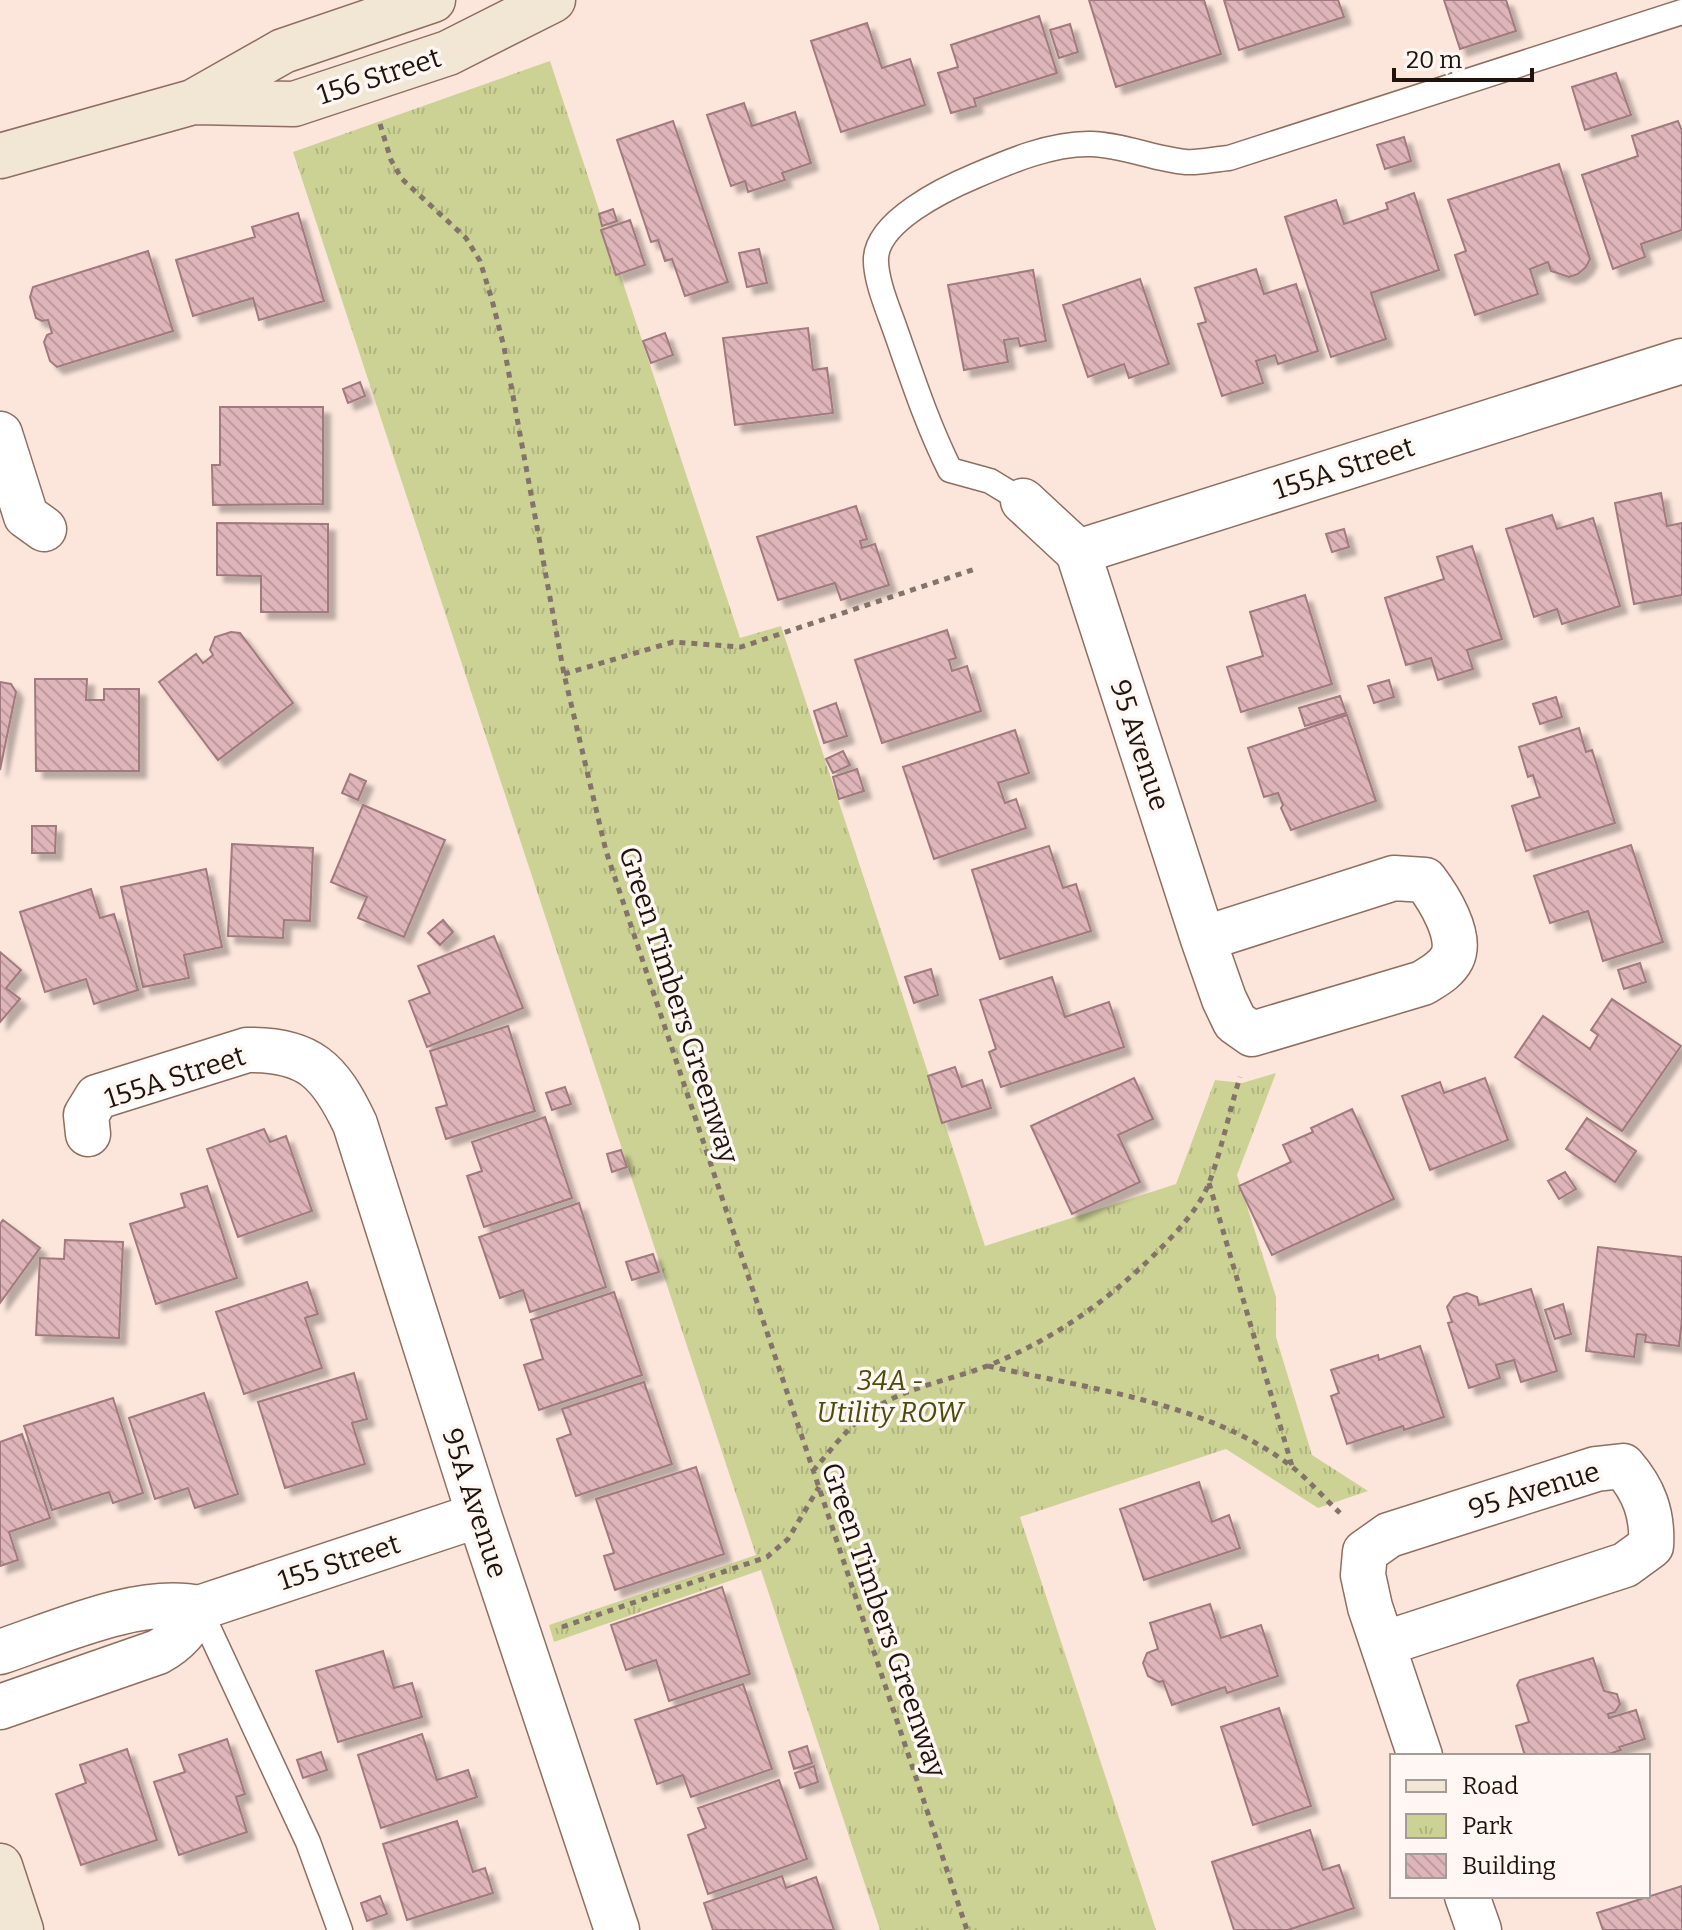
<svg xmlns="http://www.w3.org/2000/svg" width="1682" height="1930" viewBox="0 0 1682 1930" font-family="Bitter,serif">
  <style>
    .park { fill: url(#park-tufts) }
    .building { fill: url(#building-back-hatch); stroke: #a07a7e; stroke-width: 2; filter: url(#shadow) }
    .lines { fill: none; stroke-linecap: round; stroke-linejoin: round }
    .lane-casing { stroke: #8f6e60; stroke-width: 27 }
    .street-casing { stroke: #8f6e60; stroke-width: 47 }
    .secondary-casing { stroke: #8f6e60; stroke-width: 47 }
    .path { stroke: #84736b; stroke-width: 5; stroke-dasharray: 6 6; stroke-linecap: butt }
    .lane { stroke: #fff; stroke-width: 24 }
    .street { stroke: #fff; stroke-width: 44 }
    .secondary { stroke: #f2e7d4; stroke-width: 44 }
    .labels { text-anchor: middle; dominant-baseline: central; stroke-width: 7; stroke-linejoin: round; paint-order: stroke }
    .street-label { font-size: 28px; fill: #20130d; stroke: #fef7f3 }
    .park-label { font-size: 28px; font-style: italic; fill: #4a4d09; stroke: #fef7f3 }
  </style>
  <defs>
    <pattern id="park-tufts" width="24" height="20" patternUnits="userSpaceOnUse" patternTransform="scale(2)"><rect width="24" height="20" fill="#ccd294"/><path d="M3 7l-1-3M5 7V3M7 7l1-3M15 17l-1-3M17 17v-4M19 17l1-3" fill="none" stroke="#afb37e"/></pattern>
    <pattern id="building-back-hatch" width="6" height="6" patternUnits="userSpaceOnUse" patternTransform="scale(2)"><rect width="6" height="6" fill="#deb5b9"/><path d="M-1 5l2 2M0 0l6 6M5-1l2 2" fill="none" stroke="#be9b9e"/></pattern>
    <filter id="shadow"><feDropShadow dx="7" dy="7" stdDeviation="2" flood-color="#0004"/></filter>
  </defs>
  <rect width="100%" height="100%" fill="#fce6dc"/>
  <!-- park -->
  <path class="park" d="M 550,61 L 740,638 L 781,626 L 985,1246 L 1176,1184 L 1215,1080 L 1242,1083 L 1276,1073 L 1237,1175 L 1276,1297 L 1276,1337 L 1312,1455 L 1368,1491 L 1318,1508 L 1226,1449 L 1020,1517 L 1156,1930 L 880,1930 L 761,1570 L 554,1642 L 549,1625 L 756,1555 L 293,152 Z"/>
  <!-- building -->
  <path class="building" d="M 1089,0 L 1204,0 L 1221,54 L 1116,87 Z
    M 1224,0 L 1338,0 L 1344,17 L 1239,50 Z
    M 1444,0 L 1506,0 L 1516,31 L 1460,49 Z
    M 1039,16 L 1057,73 L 974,99 L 976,106 L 951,113 L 938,73 L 958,67 L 951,45 Z
    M 867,23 L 882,68 L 910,59 L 925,105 L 841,132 L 811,41 Z
    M 1070,24 L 1078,52 L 1059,58 L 1050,30 Z
    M 1616,73 L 1631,115 L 1585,130 L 1572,87 Z
    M 744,103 L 752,126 L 795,112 L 811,163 L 782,173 L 785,180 L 748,192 L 745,181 L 731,186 L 707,115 Z
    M 673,121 L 728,282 L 685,296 L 672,259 L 665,261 L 658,240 L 651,242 L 617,140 Z
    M 1678,121 L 1682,131 L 1682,230 L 1641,244 L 1645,257 L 1613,269 L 1582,175 L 1638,156 L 1632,136 Z
    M 1404,137 L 1411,161 L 1385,169 L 1377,145 Z
    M 1559,164 L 1590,259 L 1586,267 L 1578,274 L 1569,277 L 1551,271 L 1548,262 L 1530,269 L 1538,294 L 1475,315 L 1455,255 L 1466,251 L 1448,200 Z
    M 1414,193 L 1439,270 L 1371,293 L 1386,339 L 1331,357 L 1285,217 L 1336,200 L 1344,224 L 1388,209 L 1386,203 Z
    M 613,209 L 617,221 L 602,226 L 599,214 Z
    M 298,213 L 324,301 L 259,320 L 253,298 L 193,316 L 176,260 L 255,237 L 252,227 Z
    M 630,220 L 645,265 L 616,275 L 601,230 Z
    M 759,249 L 767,283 L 747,287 L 739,253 Z
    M 148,251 L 173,331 L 57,367 L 50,361 L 44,342 L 47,335 L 52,333 L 48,320 L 42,321 L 36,318 L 30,297 L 33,287 Z
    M 1256,269 L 1264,294 L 1296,284 L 1318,351 L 1278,364 L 1275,355 L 1256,361 L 1263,383 L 1222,396 L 1198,324 L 1206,322 L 1195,288 Z
    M 1033,270 L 1046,341 L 1020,346 L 1018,338 L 1004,340 L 1008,362 L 964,370 L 948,285 Z
    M 1140,279 L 1169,364 L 1129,378 L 1124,364 L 1088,377 L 1063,305 Z
    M 808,328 L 813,370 L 827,368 L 833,413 L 735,425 L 723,338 Z
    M 665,333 L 673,355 L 651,363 L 643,341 Z
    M 360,382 L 365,396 L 348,403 L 343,389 Z
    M 220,407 L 323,407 L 323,504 L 213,505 L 212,465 L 220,465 Z
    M 1661,493 L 1667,526 L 1682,523 L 1682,595 L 1634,604 L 1615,503 Z
    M 856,506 L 867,539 L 860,541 L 862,548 L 875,544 L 889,585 L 841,600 L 835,583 L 778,600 L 757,537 Z
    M 1552,515 L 1557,529 L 1593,518 L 1620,606 L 1562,624 L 1557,609 L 1534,617 L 1506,529 Z
    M 217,523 L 328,524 L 328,612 L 261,612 L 261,576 L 217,575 Z
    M 1344,529 L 1349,547 L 1332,552 L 1326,534 Z
    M 1472,546 L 1502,639 L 1467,650 L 1473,669 L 1438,680 L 1431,658 L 1406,665 L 1385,598 L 1444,579 L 1437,557 Z
    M 1305,595 L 1332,684 L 1241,712 L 1227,667 L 1263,656 L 1250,612 Z
    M 947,630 L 956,658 L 949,660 L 952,671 L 967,666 L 981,711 L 882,743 L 855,660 Z
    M 231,632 L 240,633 L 293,703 L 218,760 L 159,682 L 196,654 L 203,663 L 213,655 L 210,650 L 215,637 Z
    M 35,679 L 87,679 L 86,700 L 104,700 L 104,689 L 139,689 L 139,771 L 36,771 Z
    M 1389,680 L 1394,697 L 1374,703 L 1368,686 Z
    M 0,682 L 11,684 L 16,692 L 0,770 Z
    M 1340,696 L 1346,713 L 1305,726 L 1299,708 Z
    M 1556,697 L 1562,717 L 1540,724 L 1533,704 Z
    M 836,703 L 847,736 L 824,743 L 814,711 Z
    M 1347,715 L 1376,801 L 1291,830 L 1281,808 L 1283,805 L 1278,793 L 1264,797 L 1248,748 Z
    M 1579,728 L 1586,752 L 1592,750 L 1615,823 L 1526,851 L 1512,806 L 1540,797 L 1533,775 L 1528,777 L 1519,747 Z
    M 1015,730 L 1029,773 L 998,783 L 1005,803 L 1016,799 L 1026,828 L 934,859 L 903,767 Z
    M 843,751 L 850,765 L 833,773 L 826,759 Z
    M 857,769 L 864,791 L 839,799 L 833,777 Z
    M 350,774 L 366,781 L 358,800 L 342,793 Z
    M 363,805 L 445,840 L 404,937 L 358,918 L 367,897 L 331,882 Z
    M 32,826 L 56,826 L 55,853 L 32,853 Z
    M 232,844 L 313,848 L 310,921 L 284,920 L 283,938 L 228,936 Z
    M 1631,845 L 1663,942 L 1603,961 L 1588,911 L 1550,923 L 1534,876 Z
    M 1049,846 L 1063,888 L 1076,884 L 1091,931 L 1000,959 L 972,870 Z
    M 206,869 L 222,947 L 184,955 L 189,978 L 143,987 L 121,887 Z
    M 91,889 L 100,918 L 114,914 L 138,990 L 94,1004 L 86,979 L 45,992 L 20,912 Z
    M 443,920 L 453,932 L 440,945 L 428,933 Z
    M 494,936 L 523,1008 L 427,1047 L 409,1001 L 430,993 L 418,966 Z
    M 0,952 L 21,970 L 6,988 L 20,999 L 0,1022 Z
    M 1640,963 L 1646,982 L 1624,989 L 1618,970 Z
    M 931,969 L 938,995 L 914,1003 L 905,977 Z
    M 1052,977 L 1065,1017 L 1109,1002 L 1124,1047 L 1001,1087 L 989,1052 L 996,1049 L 980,1000 Z
    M 1612,999 L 1681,1046 L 1622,1131 L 1515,1057 L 1543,1016 L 1590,1049 L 1598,1035 L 1591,1030 Z
    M 508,1026 L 535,1111 L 446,1139 L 436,1108 L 447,1105 L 430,1051 Z
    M 955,1067 L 962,1087 L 982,1080 L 991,1108 L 942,1123 L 928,1076 Z
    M 1134,1078 L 1153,1119 L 1118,1135 L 1140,1182 L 1072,1214 L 1031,1126 Z
    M 1485,1078 L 1508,1140 L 1430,1170 L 1402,1096 L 1440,1082 L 1444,1093 Z
    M 565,1087 L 571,1104 L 552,1110 L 546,1093 Z
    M 1352,1109 L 1394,1199 L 1272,1255 L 1239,1186 L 1291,1162 L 1283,1145 L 1313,1132 L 1311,1128 Z
    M 545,1117 L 572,1198 L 484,1227 L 467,1176 L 482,1171 L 472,1142 Z
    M 1587,1118 L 1636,1151 L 1615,1182 L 1566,1149 Z
    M 264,1129 L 270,1142 L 286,1136 L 312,1211 L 238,1237 L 207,1149 Z
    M 621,1150 L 627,1167 L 612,1172 L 607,1154 Z
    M 1565,1172 L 1576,1189 L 1559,1199 L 1548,1181 Z
    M 207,1186 L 237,1278 L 156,1304 L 130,1224 L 185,1207 L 181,1194 Z
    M 579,1203 L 606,1287 L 530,1312 L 523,1290 L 500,1298 L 479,1237 Z
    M 3,1220 L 40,1248 L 0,1303 L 0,1224 Z
    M 65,1240 L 123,1242 L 119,1338 L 36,1335 L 40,1258 L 64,1259 Z
    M 1598,1247 L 1682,1257 L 1682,1320 L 1679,1346 L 1645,1342 L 1646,1335 L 1637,1334 L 1634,1357 L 1586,1351 Z
    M 653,1254 L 659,1272 L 632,1280 L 626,1262 Z
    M 307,1282 L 318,1314 L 305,1318 L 322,1368 L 244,1394 L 216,1312 Z
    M 1531,1289 L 1557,1371 L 1521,1382 L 1514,1360 L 1496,1365 L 1500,1378 L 1469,1388 L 1448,1323 L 1452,1322 L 1447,1307 L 1454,1297 L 1467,1293 L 1477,1297 L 1479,1305 Z
    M 614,1292 L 642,1375 L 539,1410 L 524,1365 L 543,1359 L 531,1320 Z
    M 1563,1304 L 1571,1334 L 1555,1339 L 1545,1310 Z
    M 1420,1346 L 1444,1417 L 1404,1430 L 1403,1426 L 1347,1444 L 1331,1396 L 1339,1393 L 1331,1370 L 1378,1355 L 1379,1360 Z
    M 354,1373 L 367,1419 L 352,1423 L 365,1464 L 285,1488 L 258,1402 Z
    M 644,1382 L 672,1464 L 576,1496 L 557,1439 L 571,1434 L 562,1409 Z
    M 204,1393 L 238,1494 L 195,1508 L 188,1488 L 155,1499 L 129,1418 Z
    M 113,1398 L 143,1493 L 113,1503 L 109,1492 L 52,1510 L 24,1426 Z
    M 22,1434 L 50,1518 L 9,1532 L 18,1560 L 0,1566 L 0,1442 Z
    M 696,1467 L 724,1554 L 615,1590 L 604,1556 L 614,1553 L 596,1499 Z
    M 1199,1482 L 1212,1522 L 1229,1515 L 1240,1548 L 1144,1580 L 1120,1509 Z
    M 722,1587 L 750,1674 L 669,1701 L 656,1660 L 626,1670 L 611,1625 Z
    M 1210,1604 L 1221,1638 L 1261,1625 L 1278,1676 L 1227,1693 L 1225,1687 L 1172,1705 L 1163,1681 L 1159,1682 L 1148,1676 L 1143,1663 L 1147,1653 L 1158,1649 L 1150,1623 Z
    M 383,1651 L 394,1688 L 412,1683 L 422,1717 L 338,1742 L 316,1671 Z
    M 1593,1658 L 1604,1691 L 1617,1694 L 1620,1704 L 1615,1712 L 1608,1714 L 1609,1718 L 1636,1710 L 1645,1739 L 1619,1747 L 1621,1750 L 1603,1756 L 1525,1756 L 1516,1726 L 1529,1722 L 1517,1685 L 1520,1680 Z
    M 743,1684 L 772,1769 L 691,1797 L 683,1775 L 657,1784 L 635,1720 Z
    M 1279,1708 L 1311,1806 L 1253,1825 L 1221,1727 Z
    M 422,1734 L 437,1780 L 468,1770 L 477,1797 L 381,1828 L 358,1755 Z
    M 227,1739 L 245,1794 L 236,1797 L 247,1832 L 179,1855 L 154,1782 L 185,1772 L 179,1755 Z
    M 807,1746 L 812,1763 L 794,1769 L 789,1752 Z
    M 127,1749 L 157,1840 L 81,1865 L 56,1794 L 86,1783 L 80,1765 Z
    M 321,1752 L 327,1770 L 303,1778 L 297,1760 Z
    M 814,1766 L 818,1782 L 800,1788 L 795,1773 Z
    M 779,1780 L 807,1859 L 708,1894 L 688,1835 L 706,1828 L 698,1808 Z
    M 457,1821 L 473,1872 L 485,1868 L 493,1893 L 407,1920 L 383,1844 Z
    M 1310,1830 L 1323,1870 L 1339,1865 L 1354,1908 L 1288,1930 L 1234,1930 L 1212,1862 Z
    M 782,1876 L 786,1888 L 816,1877 L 834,1930 L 713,1930 L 704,1903 Z
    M 1682,1886 L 1682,1930 L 1603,1930 L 1597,1913 Z
    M 380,1896 L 387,1914 L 367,1921 L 361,1903 Z"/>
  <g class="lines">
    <!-- lane casing -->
    <g class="lane-casing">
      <path id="lane" d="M 1023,501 L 990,481 L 950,470 C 927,424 912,377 895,329 C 888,309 875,279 876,258 C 878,221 944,189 975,176 C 1010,161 1052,143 1091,144 C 1124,145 1154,159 1186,162 C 1200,163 1215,159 1229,158 L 1682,12
        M 199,1608 L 308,1842 L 340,1930"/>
    </g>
    <!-- street casing -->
    <g class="street-casing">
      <path id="street" d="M 0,434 L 26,516 L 44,529
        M 1023,501 L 1078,552 L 1682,361
        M 1078,552 L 1203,939 L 1394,878 L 1425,880 C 1438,897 1463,936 1452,958 C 1446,970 1434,976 1423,983 L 1252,1034 L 1235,1022 L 1224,999 L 1203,939
        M 88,1134 L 86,1115 L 97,1097 L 247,1050 C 309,1049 330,1071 355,1124 L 479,1515 L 617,1930
        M 1383,1644 L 1625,1565 L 1651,1546 C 1653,1514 1644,1490 1623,1466 L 1596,1469 L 1389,1535 L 1365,1552 L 1363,1575 L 1370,1607 L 1420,1756
        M 0,1652 C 57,1633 140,1595 199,1608 L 479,1515
        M 0,1707 L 158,1652 C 178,1641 188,1628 199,1608
        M 1467,1896 L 1479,1930"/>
    </g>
    <!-- secondary casing -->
    <g class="secondary-casing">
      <path id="secondary" d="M 196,102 L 294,104 L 448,53 L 553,0
        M 0,156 L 193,102 L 283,51 L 433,0
        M 0,1866 L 21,1930"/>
    </g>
    <!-- path -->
    <path class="path" d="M 380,124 L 391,160 L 402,179 L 466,238 L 480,261 L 492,300 L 504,347 L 564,674 L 606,851 L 967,1930
      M 564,674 L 673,642 L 741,647 L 978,568
      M 1209,1183 L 1292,1466
      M 988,1366 C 1086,1388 1209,1403 1291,1466 C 1309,1480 1324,1498 1340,1513
      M 813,1471 C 830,1451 846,1429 868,1413 C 901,1388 948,1381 987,1366 C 1051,1341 1105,1303 1154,1255 C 1174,1235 1198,1211 1209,1183 C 1222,1149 1229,1112 1240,1077
      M 562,1627 L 767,1557 L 788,1539 L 819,1487"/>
    <!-- lane -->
    <use href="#lane" class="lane"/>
    <!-- street -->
    <use href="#street" class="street"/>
    <!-- secondary -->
    <use href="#secondary" class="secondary"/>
  </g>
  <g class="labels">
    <!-- street labels -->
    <g class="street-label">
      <text transform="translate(379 76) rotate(-18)">156 Street</text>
      <text transform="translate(1344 468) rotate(-18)">155A Street</text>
      <text transform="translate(1140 745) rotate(72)">95 Avenue</text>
      <text transform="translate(679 1005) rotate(72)">Green Timbers Greenway</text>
      <text transform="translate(175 1077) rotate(-18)">155A Street</text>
      <text transform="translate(1534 1490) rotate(-17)">95 Avenue</text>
      <text transform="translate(475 1503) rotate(72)">95A Avenue</text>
      <text transform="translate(339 1562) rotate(-18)">155 Street</text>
      <text transform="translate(884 1620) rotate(71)">Green Timbers Greenway</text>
    </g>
    <!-- park labels -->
    <g class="park-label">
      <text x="890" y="1380">34A -<tspan x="890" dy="32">Utility ROW</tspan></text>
    </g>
  </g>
  <!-- legend -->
  <rect x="1390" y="1754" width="260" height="144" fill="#fef7f3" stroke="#a59c97" stroke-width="2"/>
  <rect x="1406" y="1780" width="40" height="12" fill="#f2e7d4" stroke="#a59c97" stroke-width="2"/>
  <text x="1462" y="1794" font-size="24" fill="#20130d">Road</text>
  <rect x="1406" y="1814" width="40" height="24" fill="url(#park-tufts)" stroke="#a59c97" stroke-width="2"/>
  <text x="1462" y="1834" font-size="24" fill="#20130d">Park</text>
  <rect x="1406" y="1854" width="40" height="24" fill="url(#building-back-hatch)" stroke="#a59c97" stroke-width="2"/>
  <text x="1462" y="1874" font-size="24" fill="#20130d">Building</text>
  <!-- scale -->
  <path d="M1394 68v12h138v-12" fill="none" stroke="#20130d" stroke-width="4"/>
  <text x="1406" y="68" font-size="24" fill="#20130d" stroke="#fef7f3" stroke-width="6" paint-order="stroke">20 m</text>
</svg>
